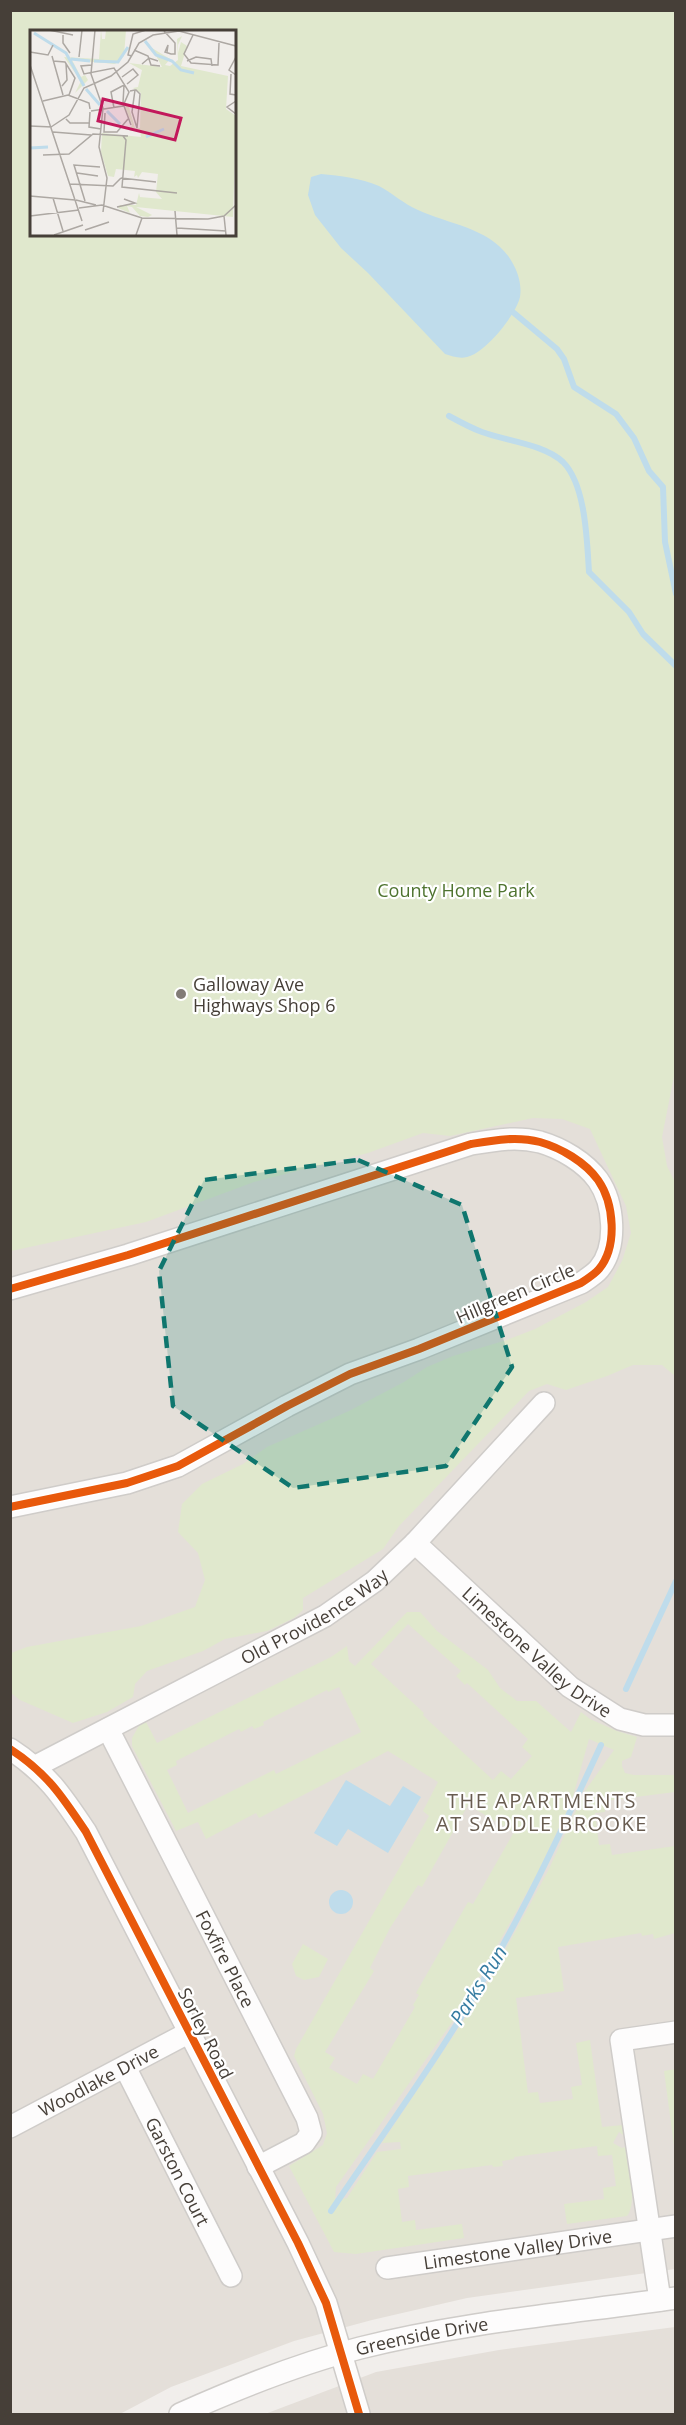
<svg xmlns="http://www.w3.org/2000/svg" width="686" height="2425" viewBox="0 0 686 2425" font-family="'Open Sans',sans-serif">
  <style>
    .residential { fill: #e4dfd9 }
    .green { fill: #e0e8cd; fill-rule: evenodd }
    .water { fill: #bfdceb }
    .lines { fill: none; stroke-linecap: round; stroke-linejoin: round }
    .stream { stroke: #bfdceb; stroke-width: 6 }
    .minor-casing { stroke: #cfccc9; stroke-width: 24 }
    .minor { stroke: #fdfcfc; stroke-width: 21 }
    .cycleway-casing { stroke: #fff; stroke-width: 11 }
    .cycleway { stroke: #e8590c; stroke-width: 8 }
    .marked { fill: #0f766e; fill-opacity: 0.2; stroke: #0f766e; stroke-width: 4.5; stroke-dasharray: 12 8; stroke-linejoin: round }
    .poi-dot { fill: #827c77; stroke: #fff; stroke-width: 2 }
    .labels { text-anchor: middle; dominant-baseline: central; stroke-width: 4.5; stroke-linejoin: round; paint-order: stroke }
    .park-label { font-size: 18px; fill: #4e732f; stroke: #fff }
    .poi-label { font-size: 18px; fill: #463f38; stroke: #fff; text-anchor: start }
    .street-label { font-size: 18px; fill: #463f38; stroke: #fff }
    .neighbourhood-label { font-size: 20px; letter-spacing: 1.5px; fill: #685c50; stroke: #fff }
    .water-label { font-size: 20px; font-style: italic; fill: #377da2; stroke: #fff }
    .inset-river { fill: none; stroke: #bfdceb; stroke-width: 3 }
    .inset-road { fill: none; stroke: #ada8a3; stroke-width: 1.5 }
    .view { fill: #c2185b; fill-opacity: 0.15; stroke: #c2185b; stroke-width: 3 }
    .inset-edge { fill: none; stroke: #463f38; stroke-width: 3 }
  </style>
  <rect width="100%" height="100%" fill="#f1eeeb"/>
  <!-- residential -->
  <path class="residential" d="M 675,1066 L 675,2269 L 467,2298 L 372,2320 L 294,2341 L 171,2387 L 120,2414 L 11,2414 L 10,1217 Z
    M 675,2327 L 675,2414 L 265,2414 L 376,2372 L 499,2350 Z"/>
  <!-- green -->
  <path class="green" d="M 11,11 L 675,11 L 676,1066 L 662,1137 L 667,1166 L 675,1182 L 675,1376 L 662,1365 L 633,1365 L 607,1376 L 566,1390 L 547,1384 L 529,1391 L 399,1526 L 383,1549 L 303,1598 L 303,1610 L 294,1618 L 267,1631 L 225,1639 L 203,1651 L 147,1671 L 135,1684 L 133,1697 L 107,1712 L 73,1723 L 20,1700 L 11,1693 L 11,1653 L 27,1647 L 141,1626 L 195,1607 L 205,1580 L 198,1553 L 178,1532 L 182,1504 L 202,1484 L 243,1464 L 267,1447 L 349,1411 L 404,1382 L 427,1367 L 453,1356 L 507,1340 L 535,1329 L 586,1302 L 608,1287 L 622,1261 L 631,1233 L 626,1206 L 590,1129 L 562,1119 L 533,1118 L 450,1136 L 423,1133 L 368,1153 L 254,1182 L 146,1222 L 11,1251 ZM 32,32 L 234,32 L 234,234 L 32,234 Z
    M 407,1612 L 420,1612 L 437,1631 L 488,1670 L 500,1688 L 517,1701 L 536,1701 L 571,1732 L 581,1712 L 590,1719 L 617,1731 L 637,1737 L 631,1757 L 622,1761 L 622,1766 L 625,1773 L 634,1775 L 675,1775 L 675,1792 L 604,1801 L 605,1812 L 595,1813 L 599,1845 L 610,1844 L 612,1855 L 675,1846 L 675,1933 L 654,1939 L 653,1934 L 642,1936 L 641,1933 L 558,1947 L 564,1991 L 516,1998 L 528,2093 L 538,2092 L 540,2103 L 573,2099 L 571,2087 L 582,2085 L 576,2043 L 590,2040 L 602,2127 L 623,2125 L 626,2137 L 619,2132 L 613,2143 L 622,2148 L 626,2147 C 628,2164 638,2202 627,2216 L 567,2224 L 564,2204 L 604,2199 L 603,2188 L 616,2186 L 612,2155 L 598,2156 L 597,2146 L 514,2157 L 514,2159 L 502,2161 L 503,2166 L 493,2167 L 492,2165 L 408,2176 L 409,2187 L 398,2189 L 402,2222 L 415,2220 L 416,2230 L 462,2224 L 464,2238 L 356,2254 L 334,2252 L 289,2166 L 323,2145 L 327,2133 L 323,2114 L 294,2056 L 296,2049 L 429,1816 L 423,1811 L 438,1782 L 388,1751 L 259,1818 L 256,1813 L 206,1839 L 198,1822 L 176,1831 L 132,1746 L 132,1738 L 140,1724 L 146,1722 L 157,1743 L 331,1657 L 347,1646 L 349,1661 L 355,1666 ZM 408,1624 L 461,1671 L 456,1676 L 465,1685 L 467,1683 L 528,1739 L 522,1747 L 532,1756 L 511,1779 L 501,1771 L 493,1780 L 431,1723 L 423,1715 L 424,1713 L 371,1664 ZM 339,1687 L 361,1732 L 276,1774 L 274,1770 L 188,1813 L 167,1770 L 177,1765 L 176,1761 L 239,1729 L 241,1732 L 252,1726 L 254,1729 L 264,1725 L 263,1722 L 327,1690 L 328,1692 ZM 589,1739 L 614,1750 L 585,1791 L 548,1871 L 482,1993 L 382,2143 L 400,2142 L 401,2149 L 377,2152 L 347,2198 L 335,2201 L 336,2187 L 455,2018 L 492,1955 L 537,1874 L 572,1800 ZM 468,1805 L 514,1832 L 473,1904 L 468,1902 L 416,1993 L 419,1995 L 413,2005 L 415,2007 L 373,2079 L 363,2074 L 357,2084 L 329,2068 L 335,2058 L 325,2052 L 374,1971 L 370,1968 L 390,1928 L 418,1885 L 422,1887 Z
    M 303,1944 L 328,1959 L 319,1977 L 304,1980 L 296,1976 L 292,1964 Z
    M 675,2069 L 676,2069 L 675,2153 L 664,2071 Z"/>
  <!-- water -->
  <path class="water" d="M 321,174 C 341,176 360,178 379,186 C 392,193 404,204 418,210 C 450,225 493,228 512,262 C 518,272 522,285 520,297 C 516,315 485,353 467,357 C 459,359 452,356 445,354 L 368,273 L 341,248 L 315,215 L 308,195 L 311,177 Z
    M 346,1780 L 390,1806 L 403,1786 L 421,1797 L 388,1853 L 348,1829 L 337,1846 L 314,1833 Z
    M329 1902a12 12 0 1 1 24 0a12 12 0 1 1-24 0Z"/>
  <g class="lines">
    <!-- stream -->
    <path class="stream" d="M 514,313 L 557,349 L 564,359 L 574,387 L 616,414 L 634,438 L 649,471 L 663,487 L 665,542 L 676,594
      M 449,416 C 460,422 471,428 482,432 C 506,441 544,444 563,462 C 586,485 587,542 589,572 L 629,612 L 643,634 L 676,666
      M 626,1689 L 676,1581
      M 331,2211 C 385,2131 442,2053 489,1970 C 531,1897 566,1821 601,1745"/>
    <!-- minor casing -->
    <g class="minor-casing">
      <g id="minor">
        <path d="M 10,1289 L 128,1255 L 471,1144 C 495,1140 517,1136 540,1142 C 561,1148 585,1162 598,1180 C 614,1203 618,1246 599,1269 C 595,1274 587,1279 581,1283 L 419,1349 L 350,1374 L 287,1406 L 178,1466 L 127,1483 L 10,1507"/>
        <path id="s1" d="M 415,1543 L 570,1687 L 620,1719 L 644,1725 L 676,1725"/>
        <path id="s2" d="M 108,1729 L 307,2118 L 311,2133 L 304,2143 L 258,2167"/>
        <path d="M 10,1749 C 47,1773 62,1796 86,1832 L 298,2243 L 326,2303 L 359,2414"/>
        <path id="s3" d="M 36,1766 L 325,1616 L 375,1581 L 415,1543 L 544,1403"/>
        <path id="s4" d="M 125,2067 L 231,2276"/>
        <path id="s5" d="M 10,2127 L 188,2033"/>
        <path id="s6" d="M 387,2268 L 676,2226"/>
        <path d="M 660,2300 L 621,2040 L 676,2032"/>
        <path id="s7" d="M 180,2414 C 238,2388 298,2364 360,2348 C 463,2322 571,2313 676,2298"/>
      </g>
    </g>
    <!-- minor -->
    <use href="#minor" class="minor"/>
    <!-- cycleway casing -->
    <g class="cycleway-casing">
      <path id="cycleway" d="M 10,1289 L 128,1255 L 471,1144 C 495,1140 517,1136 540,1142 C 561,1148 585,1162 598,1180 C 614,1203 618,1246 599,1269 C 595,1274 587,1279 581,1283 L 419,1349 L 350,1374 L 287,1406 L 178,1466 L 127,1483 L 10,1507
        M 10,1749 C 47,1773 62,1796 86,1832 L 298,2243 L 326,2303 L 359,2414"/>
    </g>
    <!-- cycleway -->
    <use href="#cycleway" class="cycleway"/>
  </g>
  <!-- marked area -->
  <path class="marked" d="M 358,1160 L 462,1205 L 512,1367 L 446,1466 L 293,1488 L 173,1406 L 159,1271 L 204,1180 Z"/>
  <!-- markers -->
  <circle class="poi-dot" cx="181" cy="994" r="6"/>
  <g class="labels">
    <!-- park labels -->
    <g class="park-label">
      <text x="456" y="890">County Home Park</text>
    </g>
    <!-- poi labels -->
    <g class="poi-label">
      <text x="193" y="984">Galloway Ave<tspan x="193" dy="21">Highways Shop 6</tspan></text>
    </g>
    <!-- street labels -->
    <g class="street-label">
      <text transform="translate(515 1293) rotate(-23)">Hillgreen Circle</text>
      <text stroke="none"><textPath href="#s3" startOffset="316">Old Providence Way</textPath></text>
      <text stroke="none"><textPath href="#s1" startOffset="164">Limestone Valley Drive</textPath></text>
      <text stroke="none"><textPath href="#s2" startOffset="258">Foxfire Place</textPath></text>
      <text transform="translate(206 2033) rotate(63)">Sorley Road</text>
      <text stroke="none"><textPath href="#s5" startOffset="100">Woodlake Drive</textPath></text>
      <text stroke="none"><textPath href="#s4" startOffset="117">Garston Court</textPath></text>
      <text stroke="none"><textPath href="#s6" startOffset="132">Limestone Valley Drive</textPath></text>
      <text stroke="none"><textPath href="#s7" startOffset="255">Greenside Drive</textPath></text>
    </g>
    <!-- neighbourhood labels -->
    <g class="neighbourhood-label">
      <text x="542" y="1800">THE APARTMENTS<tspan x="542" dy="23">AT SADDLE BROOKE</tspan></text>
    </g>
    <!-- water labels -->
    <g class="water-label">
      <text transform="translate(478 1985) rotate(-58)">Parks Run</text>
    </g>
  </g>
  <!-- overview -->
  <g transform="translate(30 30)">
    <rect width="206" height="206" fill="#f1eeeb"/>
    <path d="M 71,0 L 72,9 L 75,9 L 76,0 L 96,0 L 94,26 L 85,34 L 42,30 L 51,47 L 55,45 L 58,50 L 45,63 L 51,51 L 34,27 L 69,29 ZM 152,6 L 148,15 L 148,23 L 151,12 L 157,16 L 151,36 L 198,46 L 196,79 L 206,86 L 203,187 L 106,177 L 122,185 L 118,187 L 110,186 L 102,177 L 97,176 L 100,183 L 88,178 L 90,175 L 106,175 L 109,163 L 110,167 L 132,169 L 126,162 L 128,144 L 112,142 L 108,148 L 107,145 L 104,147 L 105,141 L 86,139 L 84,147 L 78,146 L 71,122 L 72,103 L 111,107 L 110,101 L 100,101 L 102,94 L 95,77 L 98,74 L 105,98 L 110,98 L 111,63 L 103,58 L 108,57 L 112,40 L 99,33 L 132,37 L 122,18 L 140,29 L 135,35 L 140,36 L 148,30 L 147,9 Z" fill="#e0e8cd"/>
    <path class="inset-river" d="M 4,3 L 36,23 L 54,56M 115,11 L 126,25 L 142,31 L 151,40 L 164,43M 41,29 L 60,31M 64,31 L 88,32 L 98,17M 56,59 L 70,75M 77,81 L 90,94M 116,107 L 134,99M 0,118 L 18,117"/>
    <path class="inset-road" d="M 19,0 L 43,5M 65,0 L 61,44 L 73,78 L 69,117 L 77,148 L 73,182M 134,1 L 145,13 L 145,24 L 141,24 L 135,22 L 138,15 L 137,22M 33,5 L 33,13 L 40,23M 163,5 L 154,24 L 161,33 L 188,35 L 189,13M 104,20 L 118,26 L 121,35 L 130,36M 0,22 L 18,25 L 23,15M 22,26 L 33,65M 102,26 L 98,25 L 103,4 L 116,0M 49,27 L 52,0M 206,27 L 199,40 L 206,45M 23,31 L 35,32 L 45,48 L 39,65M 157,31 L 166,27 L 181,29 L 182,36M 112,34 L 119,28 L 128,31M 0,35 L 52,191M 201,44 L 200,64 L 206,65M 92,47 L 103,39 L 108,45 L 97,54M 32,56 L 37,50 L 36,34M 100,61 L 105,60 L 106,60 L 110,64 L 107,98 L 102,82 L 105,60M 13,71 L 38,65 L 59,73 L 60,79M 206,71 L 197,77 L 206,84M 94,76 L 101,95M 84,78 L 81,62 L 94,55 L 93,73M 61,81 L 93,76 L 99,62 L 84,38 L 54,44 L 51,36 L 62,35M 60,82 L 59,97 L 71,99M 75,83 L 74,102 L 87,102 L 98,89M 36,89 L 40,93 L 59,93M 0,96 L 22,97M 21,97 L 39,85 L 54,58 L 81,46 L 98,32 L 109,13 L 123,5 L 149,1 L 206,16M 23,102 L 61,105M 93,106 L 96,110 L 92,157 L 147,163M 13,125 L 39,124 L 63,104 L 98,106M 47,143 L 68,146M 91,148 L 126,152M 40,154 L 83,156 L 91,148M 0,166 L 45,170M 23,168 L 33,201M 46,170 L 66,175M 55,171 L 44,135 L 70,137M 87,177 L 105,173 L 94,169M 49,178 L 72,175 L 112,188 L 178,189 L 194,186 L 206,175M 145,181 L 147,205M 0,186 L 49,180M 194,186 L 196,205M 147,198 L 196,201M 55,200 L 79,192M 24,205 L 53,195M 106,205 L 112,188"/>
    <path class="view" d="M 73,69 L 151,88 L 145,110 L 68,91 Z"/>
    <rect width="206" height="206" class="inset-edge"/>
  </g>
  <!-- border -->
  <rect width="686" height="2425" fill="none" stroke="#463f38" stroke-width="24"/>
</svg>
